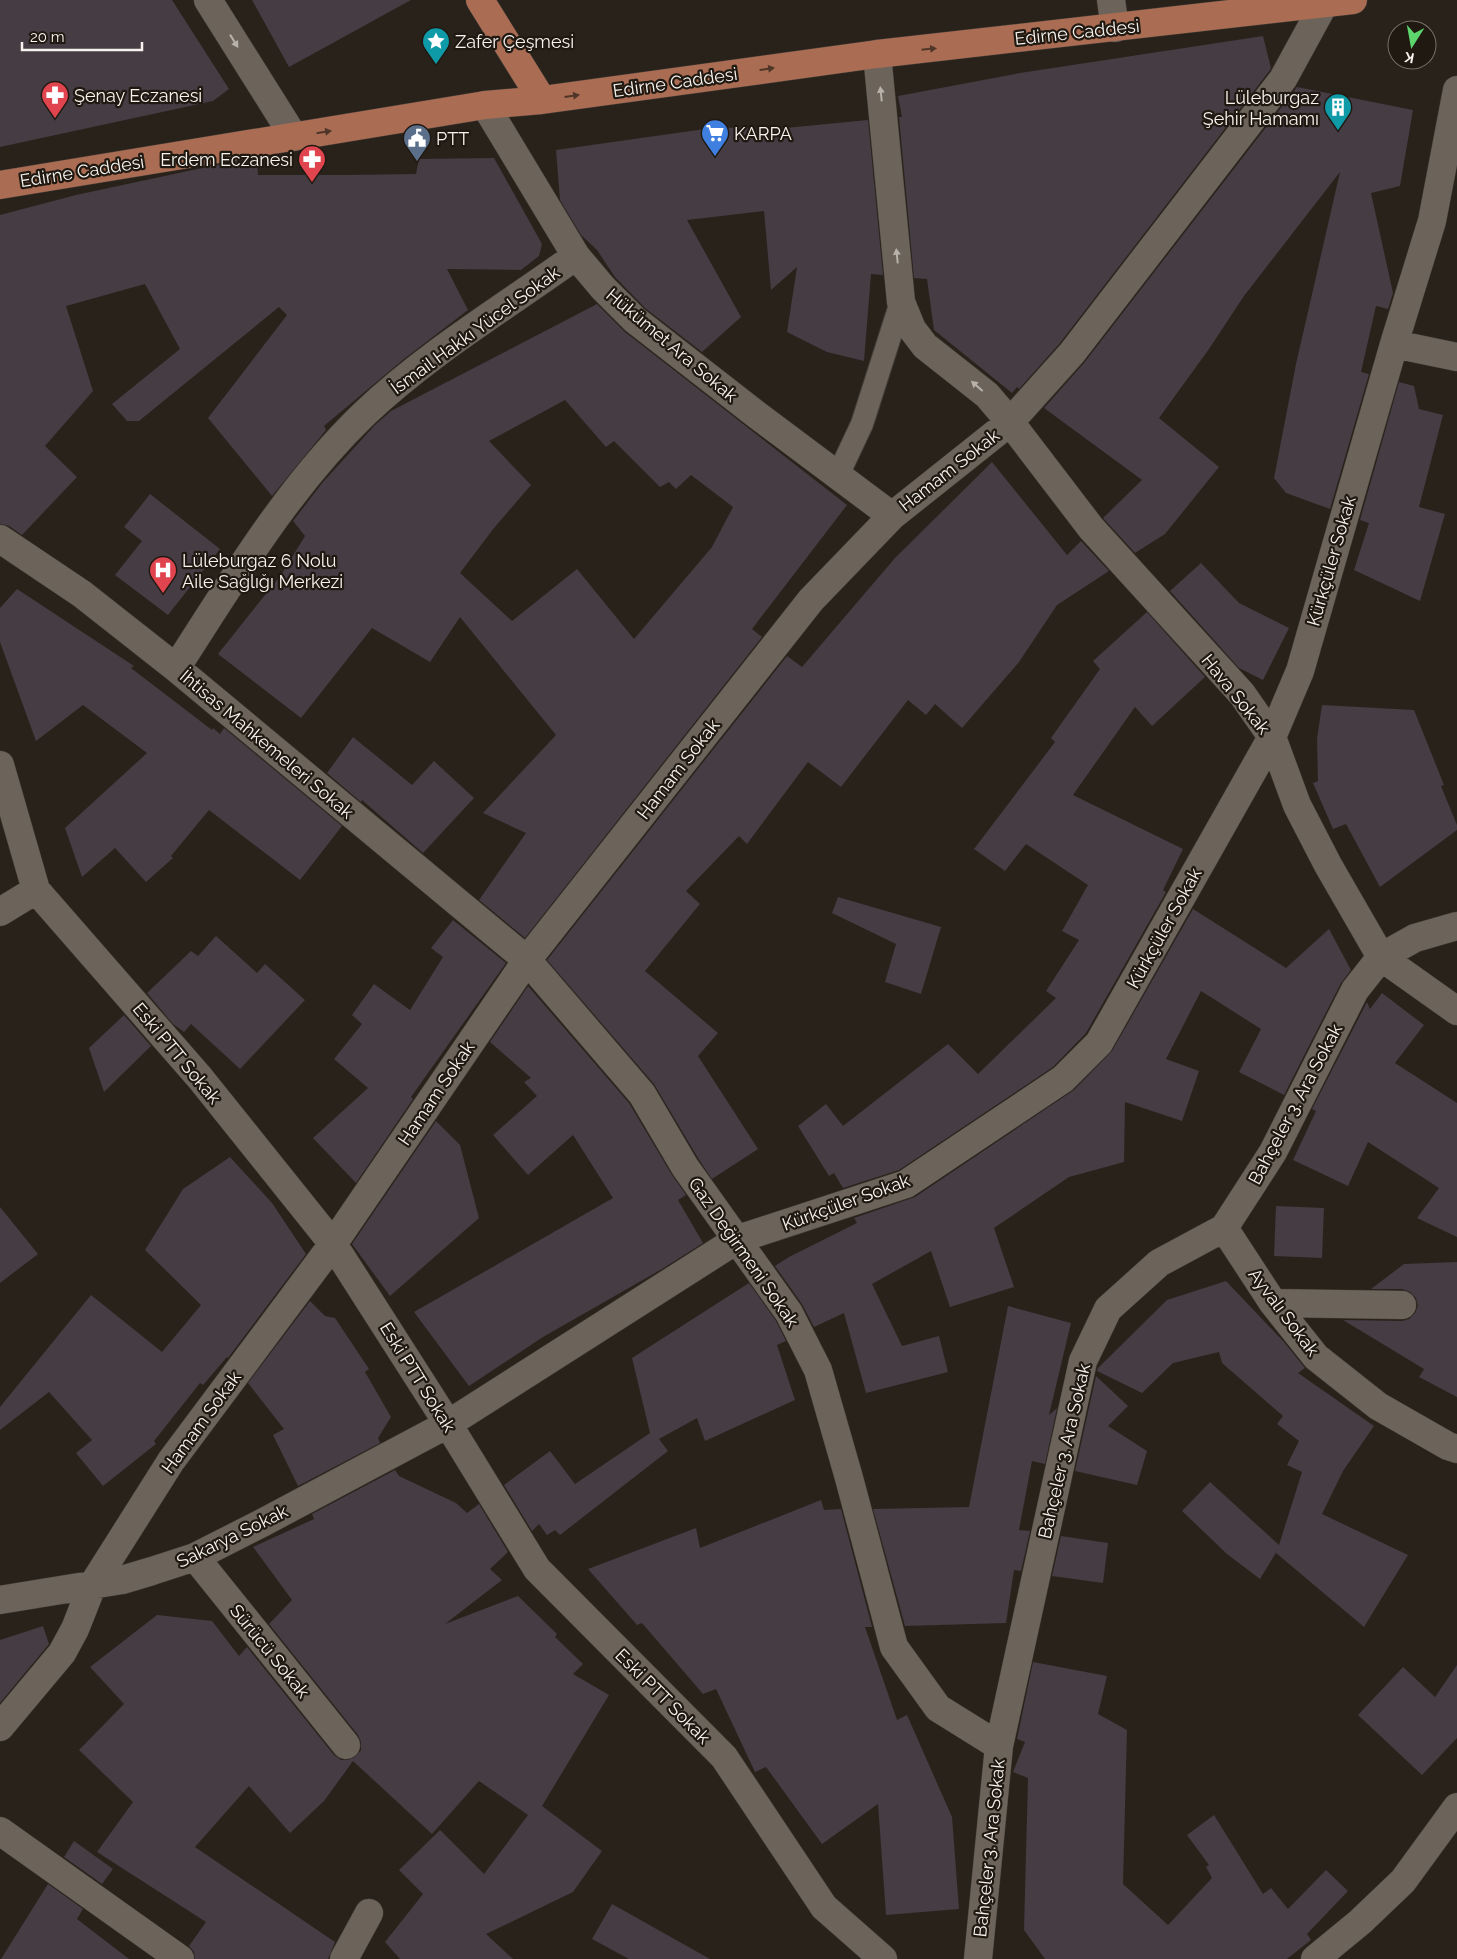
<svg xmlns="http://www.w3.org/2000/svg" width="1457" height="1959" viewBox="0 0 1457 1959" font-family="Raleway,sans-serif">
  <style>
    .building { fill: #453c44; fill-rule: evenodd }
    .lines { fill: none; stroke-linecap: round; stroke-linejoin: round }
    .lane-casing { stroke: #443e38; stroke-width: 24 }
    .street-casing { stroke: #443e38; stroke-width: 29 }
    .primary-casing { stroke: #443e38; stroke-width: 29 }
    .lane { stroke: #6c645b; stroke-width: 22 }
    .street { stroke: #6c645b; stroke-width: 28 }
    .primary { stroke: #aa6c53; stroke-width: 28 }
    .oneway { fill: #b8b2ab }
    .oneway2 { fill: #503628 }
    .labels { text-anchor: middle; dominant-baseline: central; stroke-width: 4.5; stroke-linejoin: round; paint-order: stroke }
    .street-label { font-size: 18px; fill: #f7f2ed; stroke: #1f1911 }
    .poi-label { font-size: 18px; fill: #f7f2ed; stroke: #1f1911; text-anchor: start }
  </style>
  <rect width="100%" height="100%" fill="#29221a"/>
  <!-- building -->
  <path class="building" d="M 0,0 L 172,0 L 229,89 L 213,101 L 0,147 Z
    M 252,0 L 411,0 L 289,67 Z
    M 1263,36 L 1271,68 L 1270,70 L 1060,343 L 1019,389 L 1017,387 L 1012,393 L 934,330 L 927,279 L 914,278 L 899,117 L 902,117 L 898,96 L 1020,73 Z
    M 1297,87 L 1413,110 L 1400,186 L 1371,193 L 1393,293 L 1388,309 L 1376,306 L 1361,372 L 1369,374 L 1330,509 L 1286,493 L 1274,478 L 1296,364 L 1340,172 L 1244,296 L 1209,349 L 1159,418 L 1219,467 L 1165,534 L 1135,553 L 1103,518 L 1142,480 L 1044,408 L 1084,363 Z
    M 868,120 L 883,275 L 871,274 L 864,361 L 827,352 L 787,332 L 797,267 L 771,290 L 764,211 L 687,220 L 741,317 L 702,352 L 645,308 L 615,277 L 597,250 L 581,235 L 560,200 L 556,150 L 705,129 L 746,127 L 754,131 Z
    M 257,158 L 258,175 L 347,175 L 416,174 L 419,159 L 494,158 L 542,244 L 539,256 L 521,270 L 447,269 L 468,310 L 404,359 L 324,426 L 326,430 L 272,496 L 208,418 L 287,315 L 279,307 L 139,421 L 127,421 L 112,404 L 180,349 L 145,284 L 66,306 L 93,391 L 45,446 L 77,477 L 22,535 L 9,526 L 0,524 L 0,215 L 76,195 L 216,165 Z
    M 597,304 L 625,332 L 847,505 L 752,629 L 762,637 L 525,938 L 479,900 L 526,833 L 483,813 L 556,735 L 460,617 L 430,662 L 372,628 L 301,718 L 218,654 L 281,575 L 305,536 L 293,521 L 323,482 L 375,425 L 391,411 ZM 565,400 L 606,447 L 614,441 L 660,487 L 669,482 L 676,489 L 691,475 L 733,507 L 712,547 L 634,639 L 577,569 L 512,621 L 460,573 L 494,528 L 531,485 L 489,441 Z
    M 1399,382 L 1414,386 L 1419,409 L 1443,415 L 1419,507 L 1445,514 L 1420,601 L 1354,570 L 1369,523 L 1360,520 Z
    M 992,462 L 1067,555 L 1081,541 L 1109,571 L 1057,605 L 1019,662 L 962,728 L 935,704 L 926,715 L 908,700 L 841,787 L 808,762 L 747,844 L 739,836 L 686,891 L 700,904 L 645,971 L 718,1033 L 698,1056 L 758,1149 L 712,1179 L 698,1158 L 654,1084 L 547,960 L 787,656 L 802,667 L 895,558 Z
    M 150,494 L 220,549 L 168,615 L 115,575 L 142,541 L 124,527 Z
    M 1201,563 L 1239,603 L 1289,628 L 1263,680 L 1239,668 L 1170,591 Z
    M 17,589 L 134,666 L 131,668 L 212,730 L 213,728 L 220,734 L 224,728 L 342,826 L 300,880 L 209,810 L 171,856 L 173,858 L 146,882 L 115,848 L 82,877 L 65,828 L 147,753 L 83,705 L 36,741 L 0,642 L 0,608 Z
    M 1147,612 L 1205,677 L 1152,726 L 1135,707 L 1073,795 L 1183,849 L 1163,890 L 1166,892 L 1086,1033 L 1053,1067 L 899,1170 L 843,1188 L 834,1173 L 829,1176 L 798,1126 L 826,1104 L 843,1126 L 948,1044 L 978,1074 L 1056,998 L 1046,991 L 1079,940 L 1062,931 L 1088,885 L 1026,844 L 1005,871 L 974,849 L 1055,742 L 1051,738 L 1100,669 L 1093,661 Z
    M 1322,705 L 1414,710 L 1444,785 L 1441,786 L 1457,825 L 1457,830 L 1380,887 L 1346,824 L 1333,829 L 1313,783 L 1318,781 L 1317,739 Z
    M 353,737 L 412,785 L 434,761 L 474,798 L 423,853 L 362,800 L 361,802 L 327,773 Z
    M 838,897 L 941,927 L 921,994 L 885,982 L 896,944 L 832,913 Z
    M 1193,909 L 1286,968 L 1329,929 L 1351,970 L 1341,983 L 1284,1095 L 1239,1072 L 1261,1029 L 1201,991 L 1166,1059 L 1199,1071 L 1182,1121 L 1125,1102 L 1124,1162 L 1069,1177 L 994,1228 L 1014,1287 L 950,1307 L 931,1251 L 872,1284 L 902,1346 L 939,1336 L 948,1372 L 866,1393 L 844,1313 L 814,1327 L 802,1304 L 775,1266 L 789,1257 L 857,1223 L 854,1218 L 915,1197 L 1074,1090 L 1112,1051 Z
    M 453,920 L 506,963 L 411,1097 L 413,1099 L 356,1183 L 313,1138 L 368,1088 L 334,1059 L 362,1024 L 352,1015 L 374,984 L 410,1010 L 443,957 L 431,948 Z
    M 216,936 L 257,973 L 265,964 L 305,1000 L 240,1069 L 191,1024 L 184,1032 L 173,1024 L 147,993 L 191,951 L 198,956 Z
    M 528,986 L 629,1103 L 672,1175 L 686,1195 L 678,1200 L 703,1243 L 662,1269 L 543,1337 L 469,1386 L 414,1312 L 613,1198 L 573,1135 L 528,1175 L 493,1135 L 537,1096 L 524,1082 L 531,1078 L 490,1042 Z
    M 1382,993 L 1424,1025 L 1395,1063 L 1457,1103 L 1457,1237 L 1417,1218 L 1439,1188 L 1368,1142 L 1348,1186 L 1293,1160 L 1316,1111 L 1312,1109 L 1367,1002 L 1370,1009 Z
    M 124,1015 L 151,1046 L 104,1092 L 89,1048 Z
    M 436,1121 L 460,1145 L 479,1218 L 390,1296 L 352,1244 Z
    M 230,1157 L 272,1203 L 306,1254 L 228,1358 L 227,1357 L 203,1385 L 200,1383 L 154,1441 L 156,1444 L 103,1486 L 76,1453 L 92,1440 L 49,1392 L 0,1430 L 0,1407 L 91,1295 L 162,1352 L 201,1305 L 145,1250 L 183,1189 Z
    M 1276,1206 L 1324,1208 L 1322,1258 L 1274,1256 Z
    M 0,1207 L 38,1254 L 0,1283 Z
    M 1457,1262 L 1457,1397 L 1419,1377 L 1424,1369 L 1343,1320 L 1402,1321 L 1409,1319 L 1415,1313 L 1418,1306 L 1416,1298 L 1410,1292 L 1402,1289 L 1371,1289 L 1404,1264 Z
    M 1226,1281 L 1284,1342 L 1305,1368 L 1298,1373 L 1374,1426 L 1343,1471 L 1322,1514 L 1408,1555 L 1364,1627 L 1276,1553 L 1277,1551 L 1260,1579 L 1227,1554 L 1182,1511 L 1210,1482 L 1279,1545 L 1302,1472 L 1287,1465 L 1299,1441 L 1277,1424 L 1283,1416 L 1222,1363 L 1219,1352 L 1173,1363 L 1142,1393 L 1097,1371 L 1098,1368 L 1167,1300 Z
    M 749,1283 L 776,1321 L 786,1341 L 777,1345 L 795,1400 L 705,1441 L 697,1418 L 659,1439 L 668,1451 L 560,1535 L 555,1530 L 547,1535 L 539,1524 L 532,1531 L 504,1485 L 550,1451 L 575,1484 L 650,1433 L 632,1358 Z
    M 310,1301 L 325,1316 L 335,1318 L 369,1369 L 365,1372 L 391,1417 L 378,1438 L 380,1443 L 298,1486 L 273,1435 L 284,1429 L 248,1383 Z
    M 1008,1306 L 1071,1323 L 1049,1415 L 1057,1408 L 1045,1464 L 1032,1461 L 1019,1530 L 1030,1531 L 1021,1571 L 1014,1570 L 1006,1623 L 905,1626 L 873,1509 L 969,1507 Z
    M 1096,1376 L 1128,1406 L 1108,1426 L 1147,1451 L 1137,1485 L 1075,1471 Z
    M 395,1470 L 399,1476 L 456,1503 L 467,1513 L 479,1504 L 508,1552 L 490,1569 L 502,1580 L 445,1624 L 518,1596 L 557,1634 L 555,1637 L 583,1664 L 573,1674 L 609,1695 L 542,1806 L 602,1851 L 573,1892 L 486,1934 L 513,1959 L 400,1959 L 385,1942 L 423,1894 L 399,1870 L 440,1830 L 484,1874 L 528,1815 L 479,1781 L 432,1834 L 353,1761 L 324,1801 L 290,1833 L 249,1786 L 195,1847 L 335,1942 L 328,1959 L 195,1959 L 194,1952 L 189,1946 L 206,1922 L 97,1852 L 133,1802 L 79,1750 L 124,1704 L 90,1667 L 157,1615 L 212,1621 L 239,1656 L 247,1647 L 334,1755 L 341,1760 L 348,1760 L 355,1757 L 361,1750 L 361,1742 L 358,1735 L 269,1624 L 292,1600 L 253,1547 L 314,1519 L 312,1514 Z
    M 821,1500 L 824,1510 L 841,1509 L 872,1627 L 865,1627 L 897,1720 L 907,1715 L 952,1817 L 959,1909 L 886,1915 L 878,1804 L 822,1844 L 766,1767 L 755,1772 L 716,1689 L 703,1694 L 642,1623 L 637,1625 L 588,1569 L 696,1528 L 700,1548 Z
    M 1061,1536 L 1108,1543 L 1103,1583 L 1052,1576 Z
    M 43,1626 L 49,1644 L 0,1703 L 0,1640 Z
    M 1033,1662 L 1107,1676 L 1098,1714 L 1127,1730 L 1123,1884 L 1168,1925 L 1212,1878 L 1206,1867 L 1209,1865 L 1187,1835 L 1214,1815 L 1263,1894 L 1271,1888 L 1288,1909 L 1326,1870 L 1348,1891 L 1307,1934 L 1311,1940 L 1287,1959 L 1045,1959 L 1024,1930 L 1028,1778 L 1013,1772 L 1025,1742 L 1017,1739 Z
    M 1457,1665 L 1457,1738 L 1422,1775 L 1358,1715 L 1403,1667 L 1435,1697 Z
    M 74,1841 L 113,1869 L 102,1884 L 64,1857 Z
    M 48,1884 L 83,1909 L 77,1919 L 129,1959 L 1,1959 Z
    M 612,1904 L 710,1959 L 629,1959 L 592,1939 Z"/>
  <g class="lines">
    <!-- lane casing -->
    <g class="lane-casing">
      <path id="lane" d="M 838,475 L 862,424 L 901,302"/>
    </g>
    <!-- street casing -->
    <g class="street-casing">
      <path id="street" d="M 208,0 L 294,137
        M 1111,0 L 1115,28
        M 877,54 L 901,302 L 912,329 L 925,346 L 987,395 L 1010,422 L 1091,528 L 1242,694 L 1272,737 L 1297,805 L 1328,865 L 1381,957 L 1457,1011
        M 485,105 L 576,256 L 603,288 L 635,320 L 757,415 L 892,516
        M 1394,344 L 1457,357
        M 0,539 L 82,594 L 176,668 L 527,960 L 642,1094 L 685,1167 L 789,1313 L 818,1370 L 849,1478 L 894,1647 L 938,1708 L 999,1746
        M 176,668 C 233,580 288,487 364,414 C 428,353 505,307 576,256
        M 0,765 L 36,890 L 200,1078 L 333,1244 L 448,1424 L 537,1569 L 724,1757 L 824,1907 L 883,1959
        M 0,912 L 36,890
        M 1224,1228 L 1273,1303 L 1316,1357 L 1378,1406 L 1448,1446 L 1457,1449
        M 1273,1303 L 1402,1305
        M 195,1557 L 346,1745
        M 0,1600 L 122,1580 L 152,1571 L 195,1557 L 262,1523 L 448,1424 L 738,1239 L 906,1184 L 1063,1079 L 1099,1043 L 1272,737 L 1300,671 L 1394,344 L 1432,221 L 1457,90
        M 0,1727 L 62,1653 L 75,1629 L 92,1586 L 171,1461 L 333,1244 L 527,960 L 811,600 L 892,516 L 1010,422 L 1072,353 L 1283,79 L 1324,4 L 1323,0
        M 0,1831 L 180,1959
        M 344,1959 L 369,1913
        M 978,1959 L 999,1746 L 1083,1361 L 1108,1309 L 1159,1263 L 1224,1228 L 1273,1152 L 1355,990 L 1381,957 L 1415,938 L 1457,926
        M 1315,1959 L 1360,1922 L 1403,1881 L 1457,1807"/>
    </g>
    <!-- primary casing -->
    <g class="primary-casing">
      <path id="primary" d="M 480,0 L 542,100
        M 0,185 L 485,105 L 542,100 L 877,54 L 1353,0"/>
    </g>
    <!-- lane -->
    <use href="#lane" class="lane"/>
    <!-- street -->
    <use href="#street" class="street"/>
    <!-- primary -->
    <use href="#primary" class="primary"/>
  </g>
  <!-- one-way arrows -->
  <defs><path id="oneway-solid" d="M-6-.8H1V-3.2L6.5 0L1 3.2V.8H-6Z" transform="scale(1.25)"/></defs>
  <g class="oneway">
    <use href="#oneway-solid" transform="translate(234 41) rotate(58)"/>
    <use href="#oneway-solid" transform="translate(881 94) rotate(-96)"/>
    <use href="#oneway-solid" transform="translate(897 256) rotate(-96)"/>
    <use href="#oneway-solid" transform="translate(977 386) rotate(-139)"/>
  </g>
  <g class="oneway2">
    <use href="#oneway-solid" transform="translate(929 49) rotate(-6)"/>
    <use href="#oneway-solid" transform="translate(767 69) rotate(-8)"/>
    <use href="#oneway-solid" transform="translate(572 96) rotate(-8)"/>
    <use href="#oneway-solid" transform="translate(324 132) rotate(-9)"/>
  </g>
  <!-- icons -->
  <defs>
    <g id="sight-pin" transform="scale(1.4375)"><path d="M0 17L-7.5 6A9.5 9.5 0 1 1 7.5 6Z" fill="#0f9aa8" stroke="#1f1911"/><path d="M0-6L1.8-2.2L6-1.7L2.9 1.2L3.7 5.4L0 3.3L-3.7 5.4L-2.9 1.2L-6-1.7L-1.8-2.2Z" fill="#fff"/></g>
    <g id="pharmacy-pin" transform="scale(1.4375)"><path d="M0 17L-7.5 6A9.5 9.5 0 1 1 7.5 6Z" fill="#e0444e" stroke="#1f1911"/><path d="M-2-6h4v4h4v4h-4v4h-4v-4h-4v-4h4Z" fill="#fff"/></g>
    <g id="building-pin" transform="scale(1.4375)"><path d="M0 17L-7.5 6A9.5 9.5 0 1 1 7.5 6Z" fill="#0f9aa8" stroke="#1f1911"/><path d="M-4-6H4V6H1V3H-1V6H-4ZM-2.5-4.3h1.7v1.8h-1.7ZM.8-4.3h1.7v1.8H.8ZM-2.5-1h1.7V.8h-1.7ZM.8-1h1.7V.8H.8Z" fill="#fff"/></g>
    <g id="supermarket-pin" transform="scale(1.4375)"><path d="M0 17L-7.5 6A9.5 9.5 0 1 1 7.5 6Z" fill="#3f7fe0" stroke="#1f1911"/><path d="M-6-5.5h2.5l.6 2H6L4.5 2H-2.5L-4.4-4H-6ZM-1.5 3.2a1.3 1.3 0 1 0 .1 0ZM3 3.2a1.3 1.3 0 1 0 .1 0Z" fill="#fff"/></g>
    <g id="civic-pin" transform="scale(1.4375)"><path d="M0 17L-7.5 6A9.5 9.5 0 1 1 7.5 6Z" fill="#5c6f8a" stroke="#1f1911"/><path d="M-.6-6.5H3V-4.5H.6V-3L4-1V1h2V6H-6V1h2V-1L-.6-3ZM-1.2 2.5V6h2.4V2.5Z" fill="#fff"/></g>
    <g id="hospital-pin" transform="scale(1.4375)"><path d="M0 17L-7.5 6A9.5 9.5 0 1 1 7.5 6Z" fill="#e0444e" stroke="#1f1911"/><path d="M-5-5h3v3.5h4V-5h3V5h-3V1.5h-4V5h-3Z" fill="#fff"/></g>
  </defs>
  <g fill-rule="evenodd">
    <use href="#sight-pin" x="436" y="41"/>
    <use href="#pharmacy-pin" x="55" y="95"/>
    <use href="#building-pin" x="1338" y="107"/>
    <use href="#supermarket-pin" x="715" y="133"/>
    <use href="#civic-pin" x="417" y="138"/>
    <use href="#pharmacy-pin" x="312" y="159"/>
    <use href="#hospital-pin" x="163" y="570"/>
  </g>
  <g class="labels">
    <!-- street labels -->
    <g class="street-label">
      <text transform="translate(1077 32) rotate(-6)">Edirne Caddesi</text>
      <text transform="translate(675 82) rotate(-8)">Edirne Caddesi</text>
      <text transform="translate(82 171) rotate(-9)">Edirne Caddesi</text>
      <text transform="translate(475 330) rotate(-36)">İsmail Hakkı Yücel Sokak</text>
      <text transform="translate(672 345) rotate(40)">Hükümet Ara Sokak</text>
      <text transform="translate(949 470) rotate(-38)">Hamam Sokak</text>
      <text transform="translate(1331 561) rotate(-74)">Kürkçüler Sokak</text>
      <text transform="translate(1236 694) rotate(51)">Hava Sokak</text>
      <text transform="translate(267 744) rotate(40)">İhtisas Mahkemeleri Sokak</text>
      <text transform="translate(678 769) rotate(-52)">Hamam Sokak</text>
      <text transform="translate(1164 928) rotate(-61)">Kürkçüler Sokak</text>
      <text transform="translate(177 1053) rotate(50)">Eski PTT Sokak</text>
      <text transform="translate(436 1093) rotate(-56)">Hamam Sokak</text>
      <text transform="translate(1295 1104) rotate(-62)">Bahçeler 3. Ara Sokak</text>
      <text transform="translate(846 1202) rotate(-20)">Kürkçüler Sokak</text>
      <text transform="translate(744 1252) rotate(55)">Gaz Değirmeni Sokak</text>
      <text transform="translate(1284 1312) rotate(53)">Ayvalı Sokak</text>
      <text transform="translate(418 1377) rotate(58)">Eski PTT Sokak</text>
      <text transform="translate(201 1422) rotate(-54)">Hamam Sokak</text>
      <text transform="translate(1064 1451) rotate(-77)">Bahçeler 3. Ara Sokak</text>
      <text transform="translate(232 1536) rotate(-26)">Sakarya Sokak</text>
      <text transform="translate(270 1651) rotate(51)">Sürücü Sokak</text>
      <text transform="translate(663 1696) rotate(45)">Eski PTT Sokak</text>
      <text transform="translate(989 1848) rotate(-84)">Bahçeler 3. Ara Sokak</text>
    </g>
    <!-- poi labels -->
    <g class="poi-label">
      <text x="455" y="41">Zafer Çeşmesi</text>
      <text x="74" y="95">Şenay Eczanesi</text>
      <text x="1319" y="97" text-anchor="end">Lüleburgaz<tspan x="1319" dy="21">Şehir Hamamı</tspan></text>
      <text x="734" y="133">KARPA</text>
      <text x="436" y="138">PTT</text>
      <text x="293" y="159" text-anchor="end">Erdem Eczanesi</text>
      <text x="182" y="560">Lüleburgaz 6 Nolu<tspan x="182" dy="21">Aile Sağlığı Merkezi</tspan></text>
    </g>
  </g>
  <!-- north arrow -->
  <g transform="translate(1412 45) rotate(191)"><circle r="24" fill="#1f1911" stroke="#757069"/>
  <path d="M0-4L9 19L0 12L-9 19Z" fill="#5ed56c"/>
  <text y="-8" font-size="14" font-weight="bold" text-anchor="middle" fill="#f7f2ed">K</text>
  </g>
  <!-- scale -->
  <path d="M22 42v8h120v-8" fill="none" stroke="#f7f2ed" stroke-width="2.5"/>
  <text x="30" y="42" font-size="15" fill="#f7f2ed" stroke="#1f1911" stroke-width="4" paint-order="stroke">20 m</text>
</svg>
